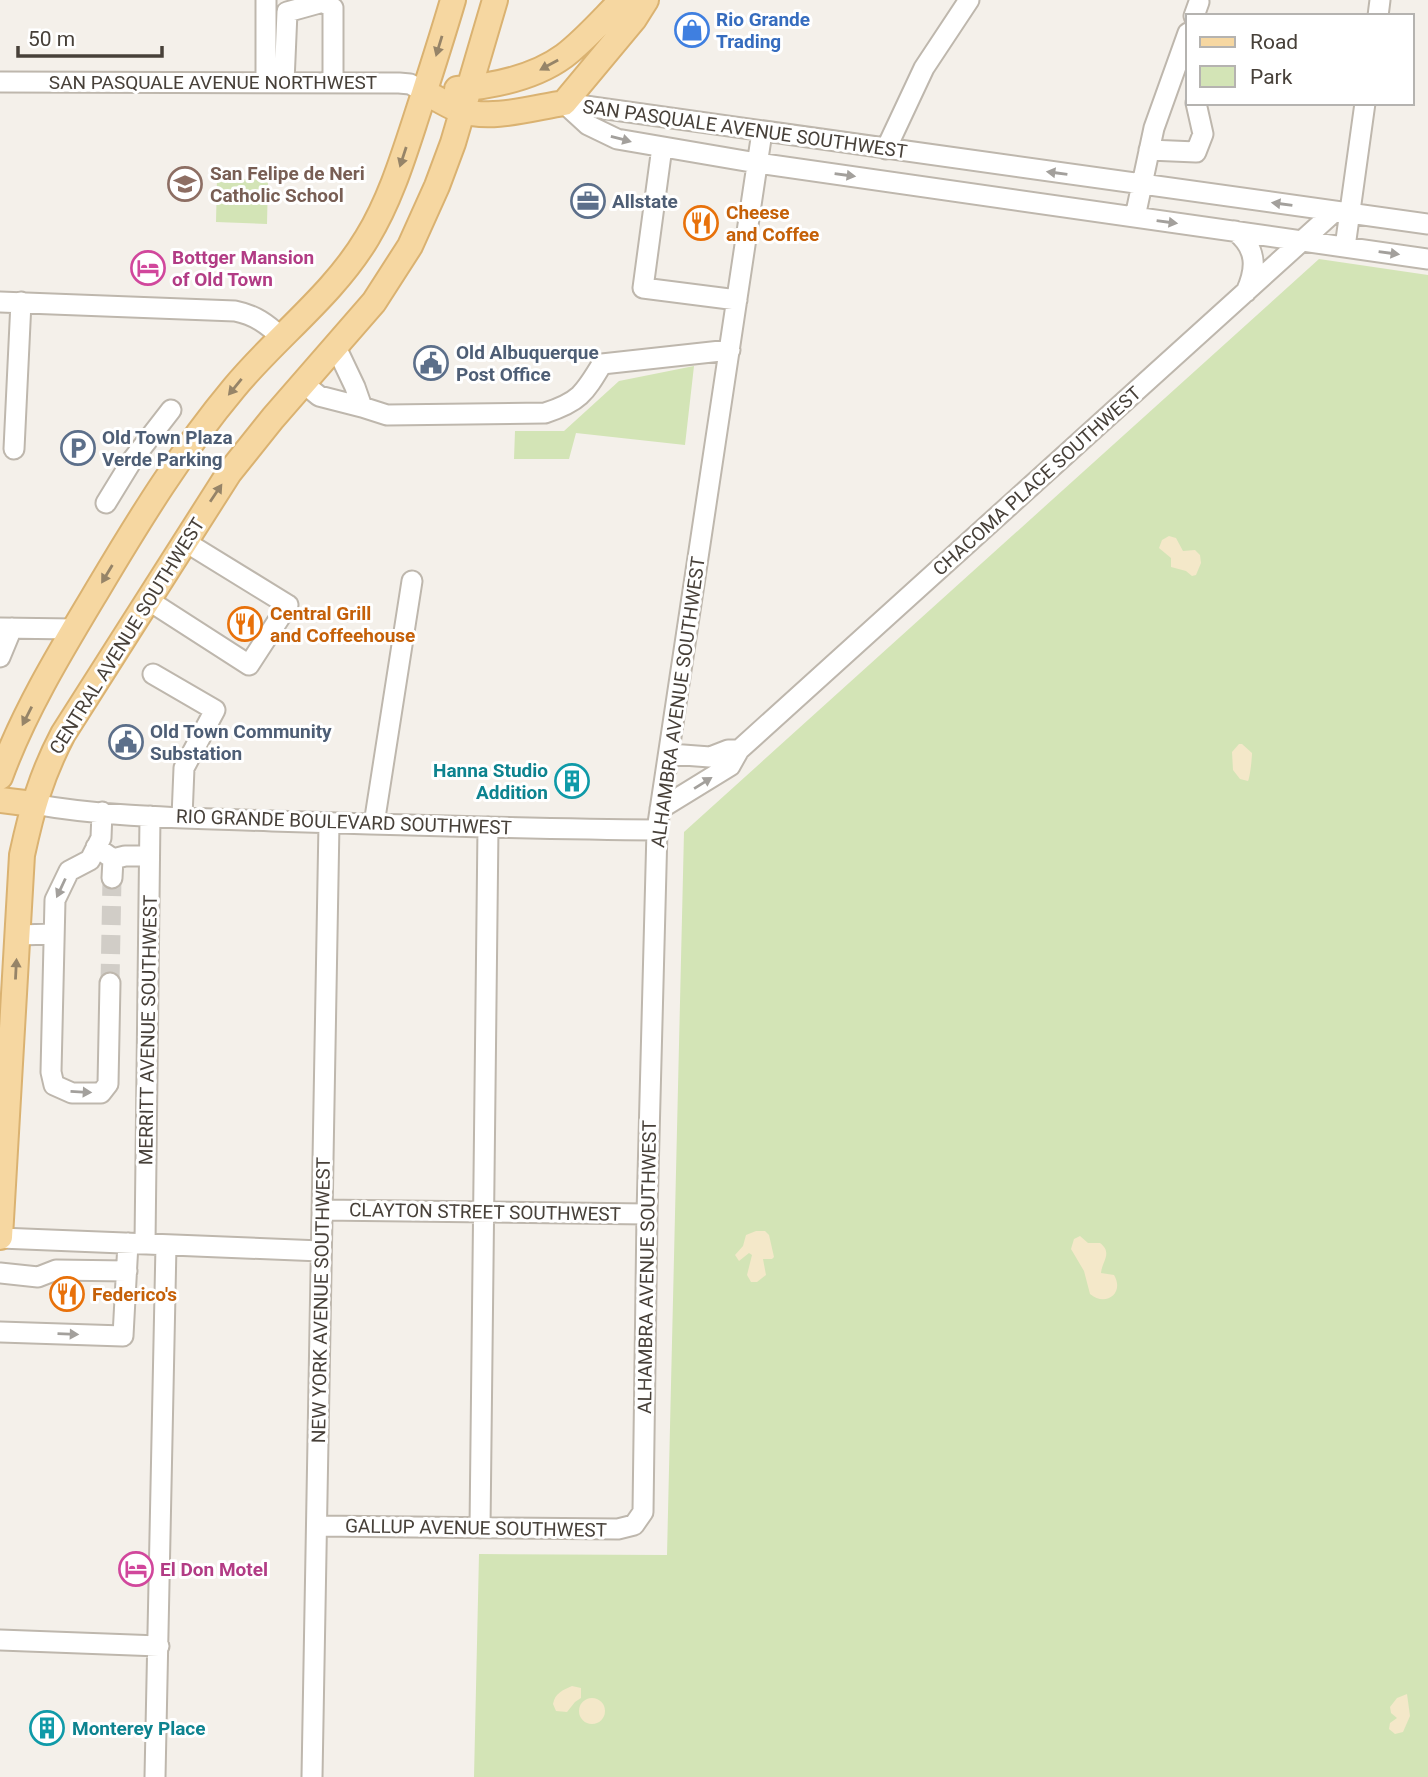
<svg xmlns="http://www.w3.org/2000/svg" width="1428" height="1777" viewBox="0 0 1428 1777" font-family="Roboto,sans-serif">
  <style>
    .green { fill: #d3e4b6 }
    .sand { fill: #f4e8c9 }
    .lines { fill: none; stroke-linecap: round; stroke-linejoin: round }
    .minor-tunnel { stroke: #d1cdc7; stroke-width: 19; stroke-dasharray: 19 10; stroke-linecap: butt }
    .minor-casing { stroke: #beb7ad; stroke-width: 23 }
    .major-casing { stroke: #dab271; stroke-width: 28 }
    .minor { stroke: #fff; stroke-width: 19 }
    .major { stroke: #f6d7a1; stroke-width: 24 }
    .oneway { fill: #968468 }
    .oneway2 { fill: #a3a09c }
    .labels { text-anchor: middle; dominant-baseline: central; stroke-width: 6; stroke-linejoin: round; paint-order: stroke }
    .shop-label { font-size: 19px; font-weight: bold; fill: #366cbe; stroke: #fff; text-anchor: start }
    .street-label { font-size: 19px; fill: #474039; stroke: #fff }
    .education-label { font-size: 19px; font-weight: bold; fill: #785e54; stroke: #fff; text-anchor: start }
    .service-label { font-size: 19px; font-weight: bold; fill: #4e5e75; stroke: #fff; text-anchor: start }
    .food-label { font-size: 19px; font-weight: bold; fill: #c56008; stroke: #fff; text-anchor: start }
    .hotel-label { font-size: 19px; font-weight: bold; fill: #b23c85; stroke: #fff; text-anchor: start }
    .culture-label { font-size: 19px; font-weight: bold; fill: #0d838f; stroke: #fff; text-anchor: end }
  </style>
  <rect width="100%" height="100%" fill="#f4f0ea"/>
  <!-- green -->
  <path class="green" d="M 217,178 L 268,180 L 267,224 L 216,222 Z
    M 1319,259 L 1428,275 L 1428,1777 L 474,1777 L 479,1554 L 667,1555 L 684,832 Z
    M 694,366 L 685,445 L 576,433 L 569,459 L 514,459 L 515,431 L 564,431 L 619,381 Z"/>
  <!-- sand -->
  <path class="sand" d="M 1169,536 L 1176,538 L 1183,551 L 1195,550 L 1200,555 L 1201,563 L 1196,575 L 1192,576 L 1186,571 L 1171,567 L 1171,558 L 1159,548 L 1162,540 Z
    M 1239,744 L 1242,744 L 1252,753 C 1252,758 1250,778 1248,781 L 1240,779 L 1233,770 L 1232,752 Z
    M 756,1231 L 765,1231 L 769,1235 L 774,1257 L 772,1259 L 763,1259 L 766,1275 L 757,1282 L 751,1282 L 747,1275 L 752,1255 L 749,1253 L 739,1261 L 735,1255 L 743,1246 L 746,1235 Z
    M 1080,1236 L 1088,1243 L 1100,1243 C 1113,1253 1102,1261 1101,1273 L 1114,1275 C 1125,1294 1105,1307 1090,1294 L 1084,1271 L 1071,1249 L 1074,1239 Z
    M 572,1686 L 581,1688 L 581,1698 L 575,1702 L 567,1712 L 556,1711 L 553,1704 C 555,1693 563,1690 572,1686 Z
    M 1407,1694 L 1410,1716 L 1403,1732 L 1395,1734 L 1389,1729 L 1390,1723 L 1397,1718 L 1391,1713 L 1390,1707 L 1397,1698 Z
    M579 1711a13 13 0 1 1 26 0a13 13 0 1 1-26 0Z"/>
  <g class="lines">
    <!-- minor-tunnel -->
    <path class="minor-tunnel" d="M 110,983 L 112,878"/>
    <!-- minor casing -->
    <g class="minor-casing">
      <path id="minor" d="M 266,0 L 266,82
        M 1194,16 L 1199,2
        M 1378,16 L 1380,0
        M 0,82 L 399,83 L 410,84 L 425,92
        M 284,82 L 287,12 L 323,2 L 333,8 L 333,83
        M 564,103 L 588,125 L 617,139 L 757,163 L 1428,259
        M 564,103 L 1428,224
        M 662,147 L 643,288 L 737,300
        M 886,149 L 924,68 L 969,0
        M 1149,150 L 1196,152 L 1203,134 L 1196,103
        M 1135,217 L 1154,128 L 1188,33
        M 1235,231 C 1257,248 1257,268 1246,292
        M 1345,247 L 1365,103
        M 0,302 L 235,311 C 255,315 267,324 281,337
        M 303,383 L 319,396 L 362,407 L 355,387 L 335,345
        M 362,407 L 387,415 L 545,413 C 579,402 584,394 602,364 L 730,350
        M 14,449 L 21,302
        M 106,503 L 133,459 L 171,410
        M 148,600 L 249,665 L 288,605 L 184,541
        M 0,628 L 74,629
        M 0,657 L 12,628
        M 153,674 L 215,710 L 184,768 L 182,817
        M 670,754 L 710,757 L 728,750 L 739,750
        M 33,804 C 111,818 193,818 272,821 C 400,825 528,829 657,830
        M 660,809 L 730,766 L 739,750 L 1335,211
        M 102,812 L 101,838 L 90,860 L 69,871 L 55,900 L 51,1072 L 54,1085 L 72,1093 L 101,1093 L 108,1084 L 110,983
        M 374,824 L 412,581
        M 96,847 L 113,859 L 112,878
        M 113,859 L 125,856 L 149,856
        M 18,935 L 54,934
        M 322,1210 L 647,1214
        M 0,1238 L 321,1251
        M 145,1244 L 150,816
        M 0,1273 L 38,1277 L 56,1270 L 127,1271
        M 0,1332 L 123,1336 L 128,1243
        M 317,1526 L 618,1529 L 634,1525 L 643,1512 L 647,1214 L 657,830 L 762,132
        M 480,1528 L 488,827
        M 0,1640 L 159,1646
        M 155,1777 L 166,1245
        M 312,1777 L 329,823"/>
    </g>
    <!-- major casing -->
    <g class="major-casing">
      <path id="major" d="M 457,89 C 493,86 534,78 564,56 C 585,40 603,19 622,0
        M 425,92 C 436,98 447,105 459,110 C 491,121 532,108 564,103 L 634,19 L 646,0
        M 0,777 C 24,711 62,649 98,589 C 139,520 182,450 234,388 C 276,337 333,295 367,238 C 389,202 402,161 415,121 C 428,81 441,41 453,0
        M 0,800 L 33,804
        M 0,1237 L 22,855 C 32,809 41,776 63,734 L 229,473 L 273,418 L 374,302 L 410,246 L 437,186 L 453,143 L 495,0"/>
    </g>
    <!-- minor -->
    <use href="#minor" class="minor"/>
    <!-- major -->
    <use href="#major" class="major"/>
  </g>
  <!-- one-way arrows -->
  <defs><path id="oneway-solid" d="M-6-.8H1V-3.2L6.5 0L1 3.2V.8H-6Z" transform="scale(1.75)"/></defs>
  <g class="oneway">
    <use href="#oneway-solid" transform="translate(439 46) rotate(107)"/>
    <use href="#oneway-solid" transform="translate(549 65) rotate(151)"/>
    <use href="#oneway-solid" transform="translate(403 157) rotate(108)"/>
    <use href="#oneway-solid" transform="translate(235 387) rotate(129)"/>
    <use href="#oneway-solid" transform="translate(216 493) rotate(-56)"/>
    <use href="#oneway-solid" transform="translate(107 574) rotate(121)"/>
    <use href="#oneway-solid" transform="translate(27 716) rotate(117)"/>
    <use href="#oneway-solid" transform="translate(16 969) rotate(-87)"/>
  </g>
  <g class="oneway2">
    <use href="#oneway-solid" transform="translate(621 139) rotate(15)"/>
    <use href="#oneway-solid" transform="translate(1057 173) rotate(-172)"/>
    <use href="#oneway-solid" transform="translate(845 175) rotate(8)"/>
    <use href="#oneway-solid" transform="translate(1282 204) rotate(-172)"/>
    <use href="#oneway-solid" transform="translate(1167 222) rotate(8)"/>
    <use href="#oneway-solid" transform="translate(1389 253) rotate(8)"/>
    <use href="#oneway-solid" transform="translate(703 783) rotate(-32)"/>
    <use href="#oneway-solid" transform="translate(61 888) rotate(115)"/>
    <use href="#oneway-solid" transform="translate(81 1092) rotate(3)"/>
    <use href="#oneway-solid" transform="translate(68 1334) rotate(2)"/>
  </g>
  <!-- icons -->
  <defs>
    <g id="shop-ring" transform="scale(1.75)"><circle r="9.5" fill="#fff" stroke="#3f7fe0" stroke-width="1.5"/><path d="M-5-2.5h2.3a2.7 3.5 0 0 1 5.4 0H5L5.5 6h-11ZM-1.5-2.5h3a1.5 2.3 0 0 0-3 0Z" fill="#3f7fe0"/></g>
    <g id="school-ring" transform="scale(1.75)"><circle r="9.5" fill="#fff" stroke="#8d6e63" stroke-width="1.5"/><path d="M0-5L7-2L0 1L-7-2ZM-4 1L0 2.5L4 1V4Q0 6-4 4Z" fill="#8d6e63"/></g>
    <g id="office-ring" transform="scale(1.75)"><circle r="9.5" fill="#fff" stroke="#5c6f8a" stroke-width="1.5"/><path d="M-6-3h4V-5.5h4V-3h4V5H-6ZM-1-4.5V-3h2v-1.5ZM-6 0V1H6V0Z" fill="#5c6f8a"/></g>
    <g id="restaurant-ring" transform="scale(1.75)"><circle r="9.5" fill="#fff" stroke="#e8710a" stroke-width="1.5"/><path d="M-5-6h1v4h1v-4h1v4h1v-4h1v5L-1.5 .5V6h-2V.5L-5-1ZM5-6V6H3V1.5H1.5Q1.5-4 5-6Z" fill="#e8710a"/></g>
    <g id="hotel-ring" transform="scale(1.75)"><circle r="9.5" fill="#fff" stroke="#d1479c" stroke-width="1.5"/><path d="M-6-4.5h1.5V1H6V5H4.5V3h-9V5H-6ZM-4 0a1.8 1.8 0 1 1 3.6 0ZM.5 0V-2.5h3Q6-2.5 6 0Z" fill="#d1479c"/></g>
    <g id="civic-ring" transform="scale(1.75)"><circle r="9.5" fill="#fff" stroke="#5c6f8a" stroke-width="1.5"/><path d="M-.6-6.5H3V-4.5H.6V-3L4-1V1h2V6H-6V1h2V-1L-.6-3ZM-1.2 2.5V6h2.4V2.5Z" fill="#5c6f8a"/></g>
    <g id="parking-ring" transform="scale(1.75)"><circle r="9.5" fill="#fff" stroke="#5c6f8a" stroke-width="1.5"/><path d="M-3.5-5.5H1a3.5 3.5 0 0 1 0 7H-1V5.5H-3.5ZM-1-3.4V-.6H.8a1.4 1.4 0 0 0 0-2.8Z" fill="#5c6f8a"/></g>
    <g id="building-ring" transform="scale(1.75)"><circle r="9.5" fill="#fff" stroke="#0f9aa8" stroke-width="1.5"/><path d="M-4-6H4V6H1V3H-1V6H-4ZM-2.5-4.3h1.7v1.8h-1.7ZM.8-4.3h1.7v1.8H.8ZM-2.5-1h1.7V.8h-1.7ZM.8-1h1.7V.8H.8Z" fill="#0f9aa8"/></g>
  </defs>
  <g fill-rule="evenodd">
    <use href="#shop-ring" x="692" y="30"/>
    <use href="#school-ring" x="185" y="184"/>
    <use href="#office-ring" x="588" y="201"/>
    <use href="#restaurant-ring" x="701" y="223"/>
    <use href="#hotel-ring" x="148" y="268"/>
    <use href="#civic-ring" x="431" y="363"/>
    <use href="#parking-ring" x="78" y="448"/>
    <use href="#restaurant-ring" x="245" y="624"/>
    <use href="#civic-ring" x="126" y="742"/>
    <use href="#building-ring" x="572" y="781"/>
    <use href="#restaurant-ring" x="67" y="1294"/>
    <use href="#hotel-ring" x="136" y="1569"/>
    <use href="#building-ring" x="47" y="1728"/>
  </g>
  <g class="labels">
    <!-- shop labels -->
    <g class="shop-label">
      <text x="716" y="19">Rio Grande<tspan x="716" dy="22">Trading</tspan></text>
    </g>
    <!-- street labels -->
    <g class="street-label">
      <text x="213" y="82">SAN PASQUALE AVENUE NORTHWEST</text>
      <text transform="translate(745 129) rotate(8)">SAN PASQUALE AVENUE SOUTHWEST</text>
      <text transform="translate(1037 481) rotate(-42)">CHACOMA PLACE SOUTHWEST</text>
      <text transform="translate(127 636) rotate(-58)">CENTRAL AVENUE SOUTHWEST</text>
      <text transform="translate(678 702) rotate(-82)">ALHAMBRA AVENUE SOUTHWEST</text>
      <text transform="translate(344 822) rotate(2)">RIO GRANDE BOULEVARD SOUTHWEST</text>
      <text transform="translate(148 1030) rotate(-89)">MERRITT AVENUE SOUTHWEST</text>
      <text transform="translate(485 1212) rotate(1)">CLAYTON STREET SOUTHWEST</text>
      <text transform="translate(647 1267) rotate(-89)">ALHAMBRA AVENUE SOUTHWEST</text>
      <text transform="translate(321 1300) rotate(-89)">NEW YORK AVENUE SOUTHWEST</text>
      <text transform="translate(476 1528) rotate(1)">GALLUP AVENUE SOUTHWEST</text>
    </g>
    <!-- education labels -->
    <g class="education-label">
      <text x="210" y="173">San Felipe de Neri<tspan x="210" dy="22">Catholic School</tspan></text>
    </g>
    <!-- service labels -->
    <g class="service-label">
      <text x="612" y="201">Allstate</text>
      <text x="456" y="352">Old Albuquerque<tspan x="456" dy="22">Post Office</tspan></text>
      <text x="102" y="437">Old Town Plaza<tspan x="102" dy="22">Verde Parking</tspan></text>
      <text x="150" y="731">Old Town Community<tspan x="150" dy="22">Substation</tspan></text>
    </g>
    <!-- food labels -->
    <g class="food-label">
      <text x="726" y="212">Cheese<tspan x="726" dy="22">and Coffee</tspan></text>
      <text x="270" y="613">Central Grill<tspan x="270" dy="22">and Coffeehouse</tspan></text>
      <text x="92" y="1294">Federico's</text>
    </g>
    <!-- hotel labels -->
    <g class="hotel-label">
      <text x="172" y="257">Bottger Mansion<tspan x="172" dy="22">of Old Town</tspan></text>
      <text x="160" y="1569">El Don Motel</text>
    </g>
    <!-- culture labels -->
    <g class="culture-label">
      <text x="548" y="770">Hanna Studio<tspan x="548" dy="22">Addition</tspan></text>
      <text x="72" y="1728" text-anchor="start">Monterey Place</text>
    </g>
  </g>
  <!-- legend -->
  <rect x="1186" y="14" width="228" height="91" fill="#ffffff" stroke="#b5b3b0" stroke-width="2"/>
  <rect x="1200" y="37" width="35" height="10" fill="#f6d7a1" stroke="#b5b3b0" stroke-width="2"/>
  <text x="1250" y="49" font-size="21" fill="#474039">Road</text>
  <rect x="1200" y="66" width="35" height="21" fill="#d3e4b6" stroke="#b5b3b0" stroke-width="2"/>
  <text x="1250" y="84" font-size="21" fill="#474039">Park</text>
  <!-- scale -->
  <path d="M18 46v10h144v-10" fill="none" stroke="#474039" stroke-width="3.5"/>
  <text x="28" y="46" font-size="21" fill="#474039" stroke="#ffffff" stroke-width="5" paint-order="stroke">50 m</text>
</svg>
